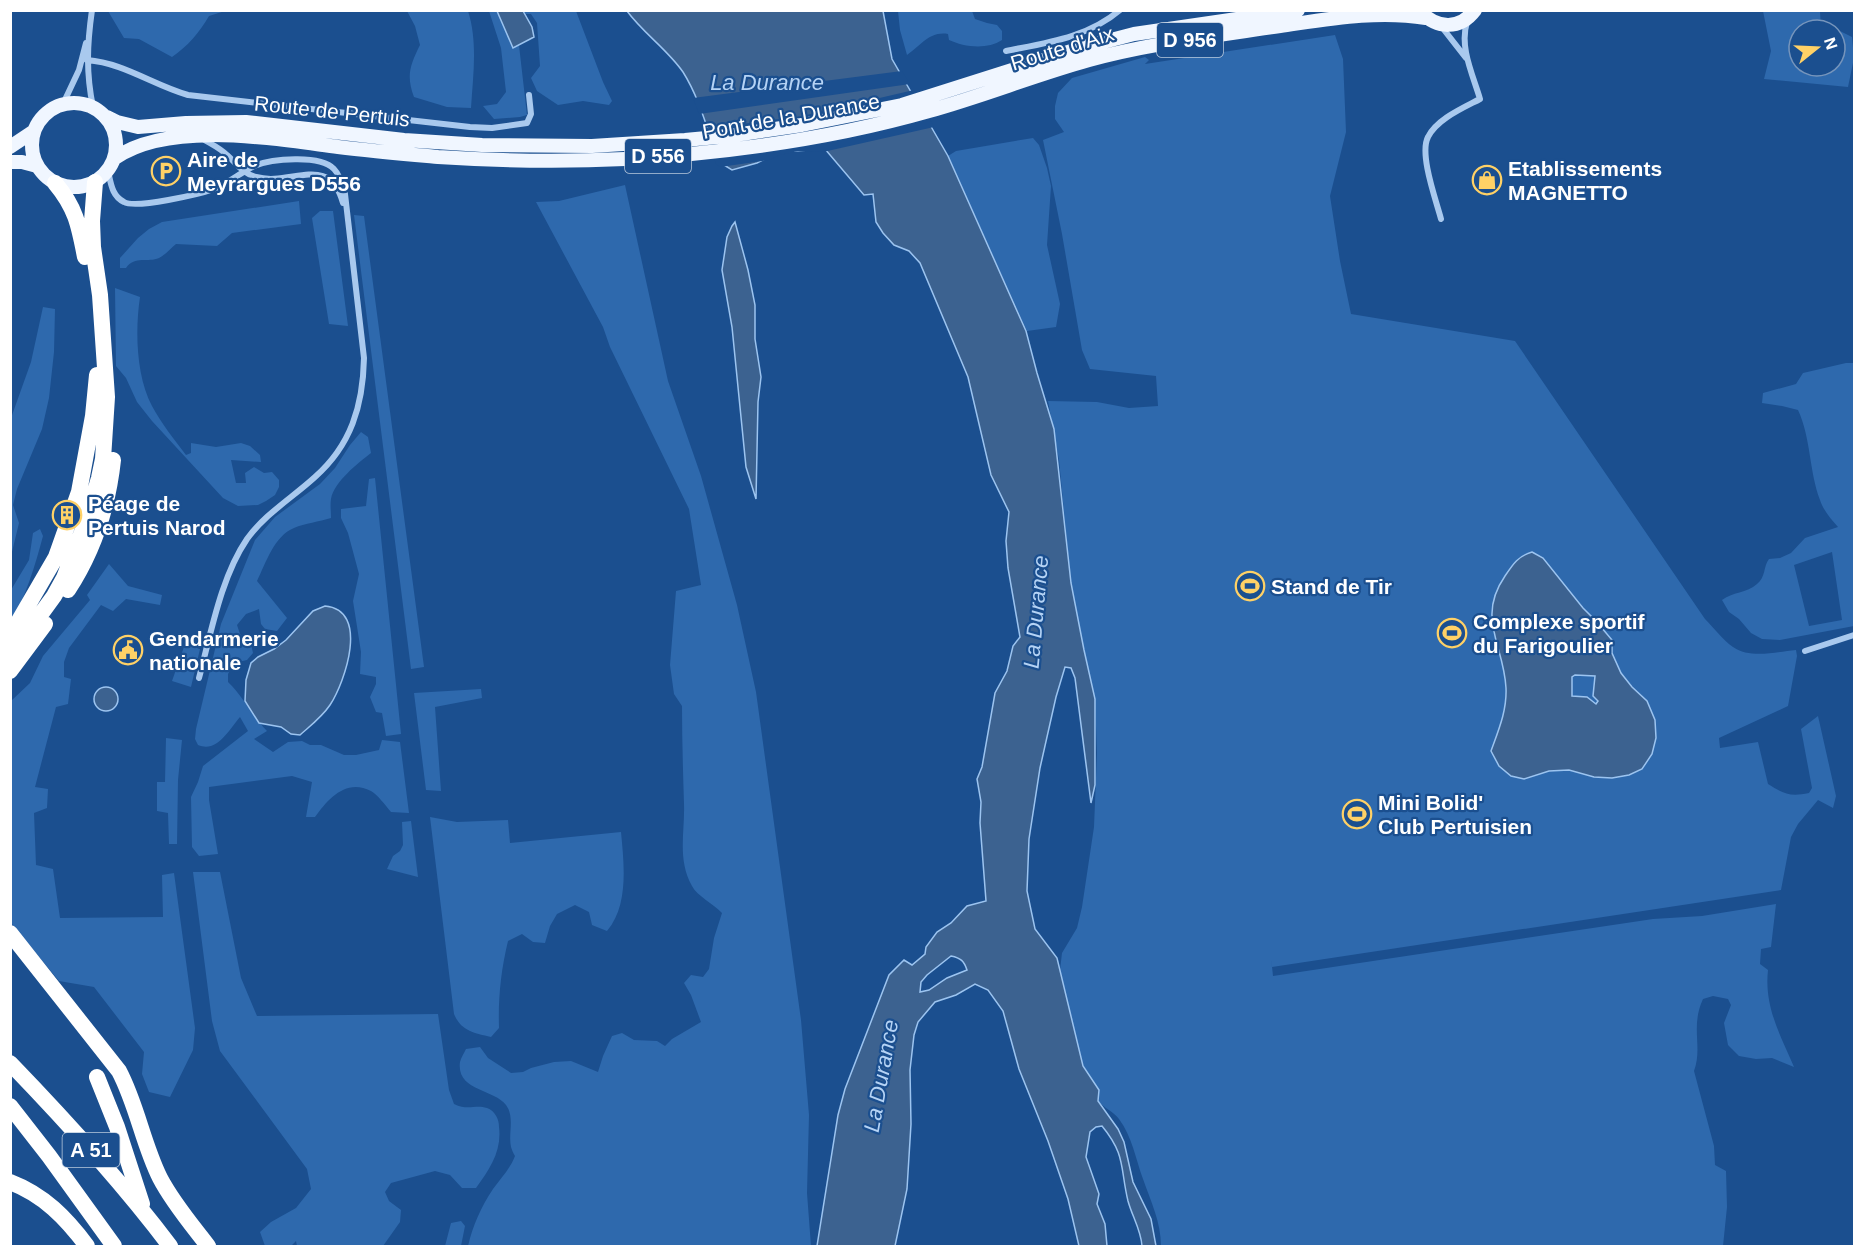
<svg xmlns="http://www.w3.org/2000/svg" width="1865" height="1257" viewBox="0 0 1865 1257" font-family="Helvetica,sans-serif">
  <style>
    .green { fill: #2e69ad; fill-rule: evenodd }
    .water { fill: #3c6290; stroke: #9cc4f0; stroke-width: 1.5; fill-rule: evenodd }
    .pier { fill: #1b4f8f }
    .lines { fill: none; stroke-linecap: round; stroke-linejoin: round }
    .minor { stroke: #a9c9ee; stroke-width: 6 }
    .primary { stroke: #f0f6ff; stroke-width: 14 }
    .motorway { stroke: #fff; stroke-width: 16 }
    .labels { text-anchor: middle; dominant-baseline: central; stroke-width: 4.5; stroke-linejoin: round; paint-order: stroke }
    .shield { fill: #1b4f8f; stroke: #bbcadd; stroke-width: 1.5 }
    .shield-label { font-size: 20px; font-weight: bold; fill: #fff }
    .street-label { font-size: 21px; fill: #fff; stroke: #1b4f8f }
    .poi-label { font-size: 21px; font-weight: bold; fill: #fff; stroke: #1b4f8f; text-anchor: start }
    .water-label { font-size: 22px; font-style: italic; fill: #b5d3f5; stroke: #1b4f8f }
  </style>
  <rect width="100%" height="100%" fill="#1b4f8f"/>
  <!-- green -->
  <path class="green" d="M 108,11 L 225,11 L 209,16 C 199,33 188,46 172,57 L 139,39 L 124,38 Z
    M 407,11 L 468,11 C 478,42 473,76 471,108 L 447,107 L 414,97 C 406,76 410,65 420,45 L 415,26 Z
    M 489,11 L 507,11 L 517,28 L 527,115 L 520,117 L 494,119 L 483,106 L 497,104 L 506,92 L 501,48 Z
    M 522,11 L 576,11 L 603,82 L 612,101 L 609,105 L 583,101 L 558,105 L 537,91 L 531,78 L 540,66 L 537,23 L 531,14 L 526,14 Z
    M 898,11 L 972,11 L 975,19 L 987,23 L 997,25 L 1002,31 L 1002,40 C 987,50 964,47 949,40 L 948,34 C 929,31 921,46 907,55 L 900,30 Z
    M 1763,11 L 1820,11 L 1821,30 L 1799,30 L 1799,66 L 1835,66 L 1835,33 L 1838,30 L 1852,37 L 1854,58 L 1848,87 L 1764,79 L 1771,51 Z
    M 1335,35 L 1343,59 L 1346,132 L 1330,196 L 1340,261 L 1351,314 L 1515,341 L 1705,619 C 1714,628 1723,640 1733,647 C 1750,659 1776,652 1796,650 L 1797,656 L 1788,706 L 1719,738 L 1720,748 L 1758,742 L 1768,784 C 1784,794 1790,797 1809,793 L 1812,788 L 1801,729 L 1818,716 L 1836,796 L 1833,808 L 1818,800 L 1798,824 L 1791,837 L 1781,890 L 1272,967 L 1271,957 L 1273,976 L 1653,919 L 1702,916 L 1776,904 L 1771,947 L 1761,949 L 1760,964 L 1768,970 C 1764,1007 1780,1034 1794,1067 L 1772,1058 L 1756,1059 L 1739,1056 L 1728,1045 L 1724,1023 L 1731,1005 L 1728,999 L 1713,996 L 1703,999 C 1690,1027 1703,1047 1694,1071 L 1714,1146 L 1715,1165 L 1726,1171 L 1727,1207 L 1723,1246 L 1161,1246 C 1161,1222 1151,1202 1143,1179 C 1136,1160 1132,1136 1119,1119 C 1114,1112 1104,1108 1098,1101 L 1099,1090 L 1083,1066 L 1060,970 L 1062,953 L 1077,928 L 1082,907 L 1094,827 L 1097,753 L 1095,699 L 1084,650 L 1071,583 L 1059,460 L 1048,401 L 1097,402 L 1129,408 L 1158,406 L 1156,376 L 1090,369 L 1082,350 L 1062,234 L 1043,140 L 1064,132 L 1055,119 L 1055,106 L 1058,93 L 1072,78 L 1145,57 L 1149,60 L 1145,64 Z
    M 1033,138 L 1039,145 L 1047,168 L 1051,186 L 1047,245 L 1060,304 L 1056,327 L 1027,331 L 948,156 L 956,151 Z
    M 625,185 L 668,381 L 701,476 L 737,605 L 756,692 L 801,1020 L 809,1115 L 807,1193 L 811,1246 L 468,1246 C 473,1225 481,1207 493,1189 C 501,1178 510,1169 515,1156 C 513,1153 512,1150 511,1147 C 508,1134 515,1117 506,1105 C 494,1089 456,1091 460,1062 C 461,1058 464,1053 466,1049 L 480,1047 L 488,1058 L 511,1073 L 523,1072 L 531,1068 L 554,1062 L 571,1061 L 598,1072 L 603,1056 L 612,1036 L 622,1033 L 634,1040 L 657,1041 L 665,1046 L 672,1039 L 701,1022 L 691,995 L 684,983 L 691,975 L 703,977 L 709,969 L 714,938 L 722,913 C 714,904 697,896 692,886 C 677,859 685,832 684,804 C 683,771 682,739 682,706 L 674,694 L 670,665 L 676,591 L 701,585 L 689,509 L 610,347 L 603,327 L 536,202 L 559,201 Z
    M 299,201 L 301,224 L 232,233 L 217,246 L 176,244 C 171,248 165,255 159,258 C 148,263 135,255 126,268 L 120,268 L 120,258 L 138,238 L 149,229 L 162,222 Z
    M 320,211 L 333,211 L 348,326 L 329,324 L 312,218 Z
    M 354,215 L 364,216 L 424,667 L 411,669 Z
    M 115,288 L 140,297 C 135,330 136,376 152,406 C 161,423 174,439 186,455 L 191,453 L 191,443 L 216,447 L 241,443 L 250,446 L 260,455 L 261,462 L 231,460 L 236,483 L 246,483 L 245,473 L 254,467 L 264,473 L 272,472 L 279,480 L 279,487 L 275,495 L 266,501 L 258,505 L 238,506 L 223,498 L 152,421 L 137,402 L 126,378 L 116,366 Z
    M 43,307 L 55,309 L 54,352 L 49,398 L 42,429 L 17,489 L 13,505 L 19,523 L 11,556 L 11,418 L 31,362 Z
    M 1846,363 L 1854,363 L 1854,626 L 1780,640 L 1762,639 L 1751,633 L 1739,619 L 1729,612 L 1722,600 C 1732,592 1747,593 1757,584 C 1766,577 1763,567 1769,559 L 1780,558 L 1791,553 L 1805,538 L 1838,527 C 1831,519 1823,510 1820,500 C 1809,471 1811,438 1798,410 L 1782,406 L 1762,403 L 1763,393 L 1796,384 L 1803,373 ZM 1832,552 L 1842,620 L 1809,626 L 1794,565 Z
    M 361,432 L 368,437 L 371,453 C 358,463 334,482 331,499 C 330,505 331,512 331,518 C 319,522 305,523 294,528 C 274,536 266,563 257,581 L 287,618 L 277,631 L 265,629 L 261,624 L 259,609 L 246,614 L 237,625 L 240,634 L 251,644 L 253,653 L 247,660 L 234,663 L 228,674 L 228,682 C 243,696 252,716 267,731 L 254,739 L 273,752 L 288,742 L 302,741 L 310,745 L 321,745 L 344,755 L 356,755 L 379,750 L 382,740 L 400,742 L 409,813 L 391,812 C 385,805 378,795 371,791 C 346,778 328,799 315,817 L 306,817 L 312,782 L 292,776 L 209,787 L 209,800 L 218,854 L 199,856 L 192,847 L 191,797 L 198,782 L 203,766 L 248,731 L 240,717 C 228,731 217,753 198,745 L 195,739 L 196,729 L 221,624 L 255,540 L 275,517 L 320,484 L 335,468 L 350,445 Z
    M 375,478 L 401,734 L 386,736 L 382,713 L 376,712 L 370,697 L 376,684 L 376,677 L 360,674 L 361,652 L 353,601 L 359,574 L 348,533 L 341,518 L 341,509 L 366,506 L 369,479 Z
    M 40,529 L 43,536 C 35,566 26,596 11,622 L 11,590 L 29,560 L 33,533 Z
    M 109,564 L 128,586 L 162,595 L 160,605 L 126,599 L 113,611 L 101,605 L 69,648 L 64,662 L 64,677 L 71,679 L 68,704 L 56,707 L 35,787 L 48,789 L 47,808 L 34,813 L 36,865 L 53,869 L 60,918 L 163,917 L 162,875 L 174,873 L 195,1028 L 193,1050 L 170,1097 L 149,1092 L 142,1074 L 144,1052 L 94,987 L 59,981 L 11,923 L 11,701 L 30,683 L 43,656 L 90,600 L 87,595 Z
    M 185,644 L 200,649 L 191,687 L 172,681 Z
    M 481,689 L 482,698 L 435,707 L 441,791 L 426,790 L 414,693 Z
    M 166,738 L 182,740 L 178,780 L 177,844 L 169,844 L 168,813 L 157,811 L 157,782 L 165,782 Z
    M 430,817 L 457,822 L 508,820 L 510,843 L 621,832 C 624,864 629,905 607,931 L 592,925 L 589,912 L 575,905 L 557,914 L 550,926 L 545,943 L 533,942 L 522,934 L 508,941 C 501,970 498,998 499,1028 L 491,1037 C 474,1033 461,1031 454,1014 Z
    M 411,821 L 418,877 L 387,869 L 393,856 L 400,851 L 403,845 L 402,822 Z
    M 193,872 L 220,872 L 241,978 L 257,1016 L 438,1014 L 449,1090 L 454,1104 C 469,1111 475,1104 487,1108 C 495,1111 499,1119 499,1127 C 502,1151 490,1169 476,1188 L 462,1188 L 450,1175 L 435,1171 L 391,1183 L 385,1192 L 389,1201 L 401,1210 L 400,1222 L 383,1246 L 297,1246 L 296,1241 L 291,1246 L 265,1246 L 260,1232 L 271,1222 L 296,1208 L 311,1189 L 307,1169 L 220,1051 L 212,1021 Z
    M 461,1221 L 465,1226 L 461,1246 L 445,1246 L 451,1223 Z"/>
  <!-- water -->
  <path class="water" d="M 497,11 L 523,11 L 532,27 L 534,37 L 513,48 Z
    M 627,11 L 883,11 L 892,59 L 948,156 L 1026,331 L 1037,373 L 1054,429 L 1071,583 L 1084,650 L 1095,699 L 1095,785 L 1091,803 L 1075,678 L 1071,668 L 1065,667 L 1056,697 L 1040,768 L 1029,839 L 1027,891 L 1035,929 L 1057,958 L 1083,1066 L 1099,1090 L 1098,1101 L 1118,1129 L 1124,1142 L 1133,1182 L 1151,1219 L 1156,1246 L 1142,1246 C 1141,1230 1132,1216 1128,1201 C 1120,1168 1126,1155 1102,1126 L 1096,1127 L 1090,1132 L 1086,1157 L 1099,1194 L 1097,1204 L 1105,1224 L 1107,1246 L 1079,1246 L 1068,1199 L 1048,1141 L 1019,1069 L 1003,1011 L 988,990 L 975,984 L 956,995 L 935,1002 L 918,1022 L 914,1035 L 910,1070 L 911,1124 L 907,1189 L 895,1246 L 817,1246 L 838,1115 L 845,1089 L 889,975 L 904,960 L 912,965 L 925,954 L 926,947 L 937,932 L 951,923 L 967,906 L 986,901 L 980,823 L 981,802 L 977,779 L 982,767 L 995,693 L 1007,671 L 1013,646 L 1020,637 L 1008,568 L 1006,541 L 1009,512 L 991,475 L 968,377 L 920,263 L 909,251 L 894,245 L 883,233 L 876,222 L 873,194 L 864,195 L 825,149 L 779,152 L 757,163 L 732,170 L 719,162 C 708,132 700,99 683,72 C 667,49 643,33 627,11 ZM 951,956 C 961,958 964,961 967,970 L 947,978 L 929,990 L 920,992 L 921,982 L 927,975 Z
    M 735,222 L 748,270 L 755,305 L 755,339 L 761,377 L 758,402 L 756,499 L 746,467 L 732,327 L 722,270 L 727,237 L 732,226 Z
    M 1532,552 L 1543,558 L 1583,608 L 1596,621 L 1612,640 L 1612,653 L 1621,673 L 1632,687 L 1647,701 L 1655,720 L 1656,738 L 1652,754 L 1642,769 L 1629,775 L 1612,778 L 1594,777 L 1569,770 L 1549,771 L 1524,779 L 1511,776 L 1499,766 L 1491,751 C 1499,729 1507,710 1506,688 C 1504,645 1476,618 1505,576 C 1513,564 1518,556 1532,552 ZM 1575,675 L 1595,676 L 1593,696 L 1598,701 L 1596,704 L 1587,697 L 1572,696 L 1572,677 Z
    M 325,606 C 370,610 345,682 330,705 C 322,717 310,726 300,735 L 291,734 L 281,727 L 259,723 L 245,701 L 246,680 L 251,663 L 258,657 L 274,649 L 286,640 L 313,611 Z
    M94 699a12 12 0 1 1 24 0a12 12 0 1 1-24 0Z"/>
  <!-- pier -->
  <path class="pier" d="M 902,71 L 910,84 L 699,114 L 693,98 Z
    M 914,90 L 934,127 L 823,152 L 798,151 L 780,155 L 769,160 L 720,167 L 716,164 L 704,129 L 802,116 Z"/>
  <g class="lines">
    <!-- minor -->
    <path class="minor" d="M 92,10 C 87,45 86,73 93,107
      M 1441,26 L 1466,58
      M 1006,51 C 1046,43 1087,38 1120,10
      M 87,60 C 124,63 153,85 188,95 L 470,127 L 492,128 L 527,123 L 531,114 L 529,95
      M 63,104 L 79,70 L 86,43
      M 203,139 C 211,144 220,148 227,155 C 236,163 243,174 256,177 C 291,187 329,152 343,203
      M 108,171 C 111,184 112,196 124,202 C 136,209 200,194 214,189 C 229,183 240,173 254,166 C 271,159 320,154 334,169 C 340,175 343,186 345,194 L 364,358 C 363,406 351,445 315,477 C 292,498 265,514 247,539 C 221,577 211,633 199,678
      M 1441,219 C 1436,200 1419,154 1428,137 C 1437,119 1463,108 1480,99 C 1473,75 1459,47 1467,22
      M 1805,651 L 1854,635"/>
    <!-- primary -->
    <path class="primary" d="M 1421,12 C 1437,29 1460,30 1475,10
      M32 145a42 42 0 1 1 84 0a42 42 0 1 1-84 0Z
      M 107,117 L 117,122 L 138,127 L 186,123 L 246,122 L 404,140 L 482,145 L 592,146 L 685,140 L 728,136 L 802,125 L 902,105 L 1084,47 L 1134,34 L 1298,10
      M 10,147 L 34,131
      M 115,158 C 169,120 275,139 338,147 C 371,151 405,154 438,157 C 500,161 563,162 625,159 C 727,153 831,139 929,111 C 983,96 1035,75 1089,60 C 1151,43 1216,36 1280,26 C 1329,19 1377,10 1426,18
      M 10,162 L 22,162 L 37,166"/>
    <!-- motorway -->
    <path class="motorway" d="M 55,183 C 76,208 79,226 85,257
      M 68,590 C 94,550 108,507 113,460
      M 10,636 L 56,557 L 79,492 L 93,416 L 97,375
      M 10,649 L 38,618 L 54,596 L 64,578 L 86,522 L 99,478 L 103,459 L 107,397 L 100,295 L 93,247 L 92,221 L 95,182
      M 10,671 L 45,624
      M 10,933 L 119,1071 C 137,1105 143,1144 160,1178 C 173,1203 192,1225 208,1246
      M 10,1063 C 67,1122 121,1181 170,1246
      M 97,1077 L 117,1127 L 142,1204
      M 10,1106 L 49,1156 L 114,1246
      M 10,1182 C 44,1195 66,1218 87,1246"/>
  </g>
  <!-- icons -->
  <defs>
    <g id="parking-ring" transform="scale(1.5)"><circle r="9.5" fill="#1b4f8f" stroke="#ffd166" stroke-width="1.5"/><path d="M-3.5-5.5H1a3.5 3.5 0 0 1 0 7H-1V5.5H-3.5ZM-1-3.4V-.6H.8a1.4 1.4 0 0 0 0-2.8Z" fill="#ffd166"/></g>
    <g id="shop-ring" transform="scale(1.5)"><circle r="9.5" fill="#1b4f8f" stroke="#ffd166" stroke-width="1.5"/><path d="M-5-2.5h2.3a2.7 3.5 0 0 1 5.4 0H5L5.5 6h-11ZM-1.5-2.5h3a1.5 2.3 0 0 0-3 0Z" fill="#ffd166"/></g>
    <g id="building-ring" transform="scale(1.5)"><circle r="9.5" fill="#1b4f8f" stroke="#ffd166" stroke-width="1.5"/><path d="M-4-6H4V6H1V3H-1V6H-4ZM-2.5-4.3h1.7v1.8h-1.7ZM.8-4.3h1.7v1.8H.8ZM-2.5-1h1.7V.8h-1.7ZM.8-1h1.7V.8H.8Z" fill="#ffd166"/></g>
    <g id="stadium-ring" transform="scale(1.5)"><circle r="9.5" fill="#1b4f8f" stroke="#ffd166" stroke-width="1.5"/><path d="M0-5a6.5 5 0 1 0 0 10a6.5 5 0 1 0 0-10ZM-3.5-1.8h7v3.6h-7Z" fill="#ffd166"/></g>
    <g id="civic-ring" transform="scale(1.5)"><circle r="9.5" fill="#1b4f8f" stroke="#ffd166" stroke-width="1.5"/><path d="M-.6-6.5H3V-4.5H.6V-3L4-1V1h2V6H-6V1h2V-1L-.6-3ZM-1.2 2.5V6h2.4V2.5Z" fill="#ffd166"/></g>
  </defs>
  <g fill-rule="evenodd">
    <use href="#parking-ring" x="166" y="171"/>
    <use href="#shop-ring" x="1487" y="180"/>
    <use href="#building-ring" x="67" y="515"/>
    <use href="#stadium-ring" x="1250" y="586"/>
    <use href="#stadium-ring" x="1452" y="633"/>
    <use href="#civic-ring" x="128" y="650"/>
    <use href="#stadium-ring" x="1357" y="814"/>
  </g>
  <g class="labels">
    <!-- shield labels -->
    <g class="shield">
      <rect x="1157" y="23" width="66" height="34" rx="4.5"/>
      <rect x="625" y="139" width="66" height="34" rx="4.5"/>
      <rect x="62.5" y="1133" width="57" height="34" rx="4.5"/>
    </g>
    <g class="shield-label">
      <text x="1190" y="40">D 956</text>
      <text x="658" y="156">D 556</text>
      <text x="91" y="1150">A 51</text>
    </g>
    <!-- street labels -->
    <g class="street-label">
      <text transform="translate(1062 48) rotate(-17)">Route d'Aix</text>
      <text transform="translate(332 111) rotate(6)">Route de Pertuis</text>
      <text transform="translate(791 116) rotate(-10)">Pont de la Durance</text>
    </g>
    <!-- poi labels -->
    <g class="poi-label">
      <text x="187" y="159">Aire de<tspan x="187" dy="24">Meyrargues D556</tspan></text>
      <text x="1508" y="168">Etablissements<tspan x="1508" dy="24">MAGNETTO</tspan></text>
      <text x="88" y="503">Péage de<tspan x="88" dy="24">Pertuis Narod</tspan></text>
      <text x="1271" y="586">Stand de Tir</text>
      <text x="1473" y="621">Complexe sportif<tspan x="1473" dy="24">du Farigoulier</tspan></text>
      <text x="149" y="638">Gendarmerie<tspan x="149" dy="24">nationale</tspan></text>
      <text x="1378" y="802">Mini Bolid'<tspan x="1378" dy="24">Club Pertuisien</tspan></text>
    </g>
    <!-- water labels -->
    <g class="water-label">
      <text x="767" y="82">La Durance</text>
      <text transform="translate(1036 612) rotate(-85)">La Durance</text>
      <text transform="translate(881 1076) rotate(-80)">La Durance</text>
    </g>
  </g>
  <!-- border -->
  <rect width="1865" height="1257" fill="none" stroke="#ffffff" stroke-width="24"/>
  <!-- north arrow -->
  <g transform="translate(1817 48) rotate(72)"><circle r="28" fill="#1b4f8f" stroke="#7695bc" stroke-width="1.5"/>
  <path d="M0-4.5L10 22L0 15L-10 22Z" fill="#ffd166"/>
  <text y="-9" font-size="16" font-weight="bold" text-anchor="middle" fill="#ffffff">N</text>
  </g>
</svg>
